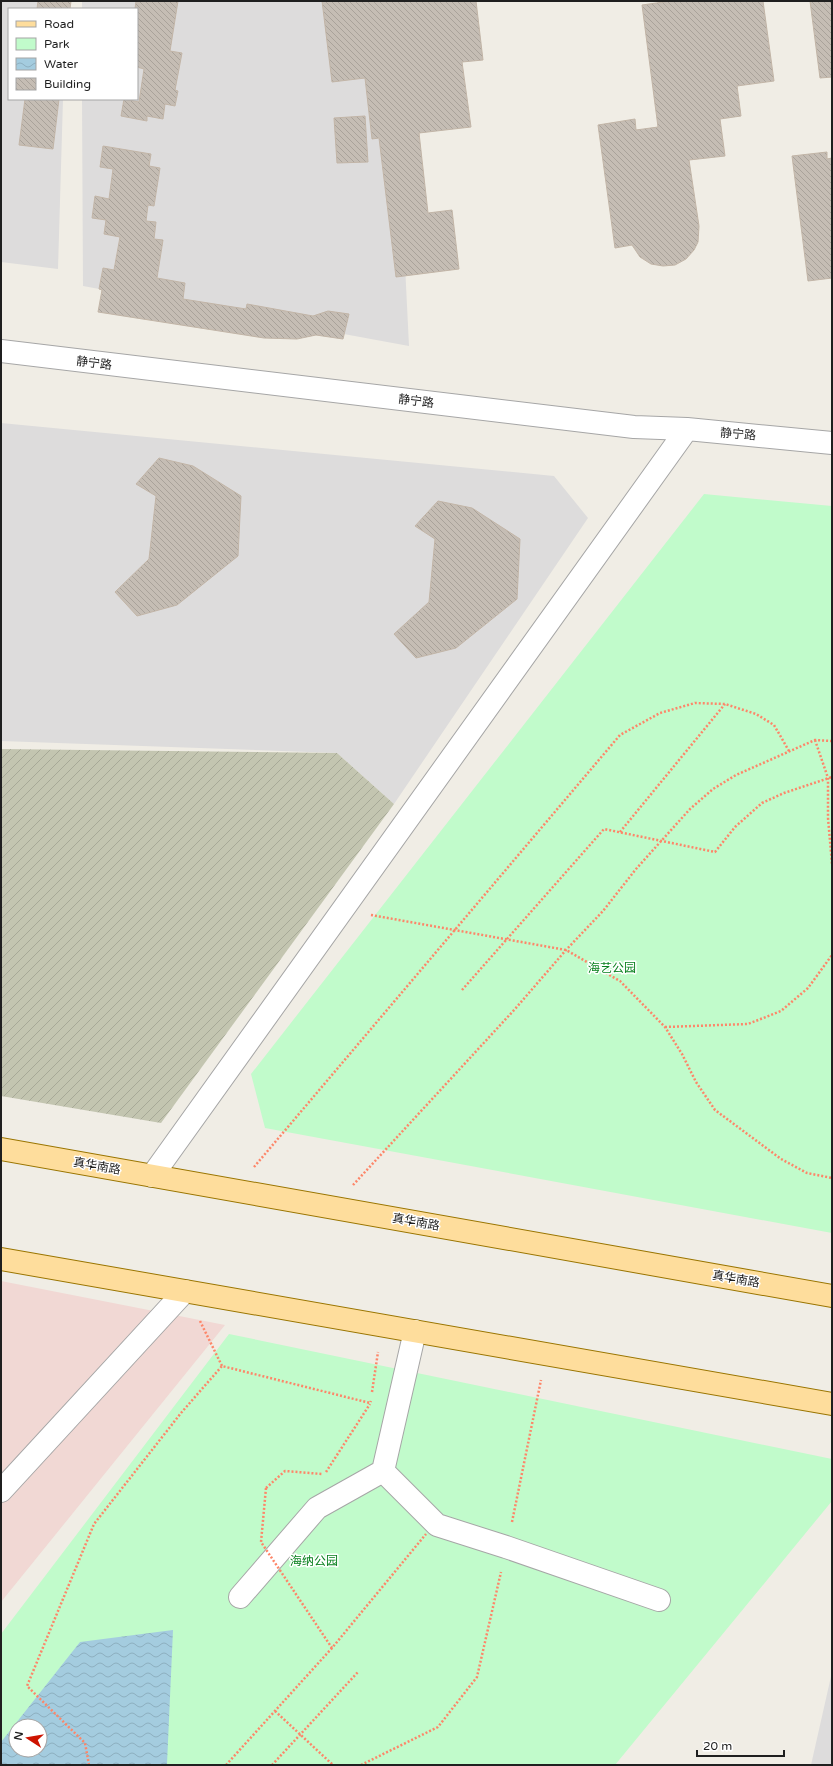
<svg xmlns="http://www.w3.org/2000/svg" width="833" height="1766" viewBox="0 0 833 1766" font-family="'Varela Round','Noto Sans SC',sans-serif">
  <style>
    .residential { fill: #dddcdc }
    .commercial { fill: #f1d8d4 }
    .construction { fill: url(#construction-furrows) }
    .park { fill: #c1fbcb; fill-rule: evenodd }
    .water { fill: url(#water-waves); fill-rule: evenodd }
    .building { fill: url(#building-back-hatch); stroke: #c2b5a7 }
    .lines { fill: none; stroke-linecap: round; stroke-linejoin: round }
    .minor-casing { stroke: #a6a6a6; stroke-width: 24 }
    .major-casing { stroke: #9a7500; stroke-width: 24 }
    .path { stroke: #fd8669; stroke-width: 2.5; stroke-dasharray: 2 2; stroke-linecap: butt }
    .minor { stroke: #fff; stroke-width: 22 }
    .major { stroke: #fedd9c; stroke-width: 22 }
    .path-bridge { stroke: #fd8669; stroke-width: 2.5; stroke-dasharray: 2 2; stroke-linecap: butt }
    .labels { text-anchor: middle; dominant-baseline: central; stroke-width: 3; stroke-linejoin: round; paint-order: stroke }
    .street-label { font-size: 12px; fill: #1f1f1f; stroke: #fff }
    .park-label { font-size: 12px; fill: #09811e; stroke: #fff }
  </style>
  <defs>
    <pattern id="construction-furrows" width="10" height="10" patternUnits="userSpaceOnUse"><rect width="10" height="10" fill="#c3c5b0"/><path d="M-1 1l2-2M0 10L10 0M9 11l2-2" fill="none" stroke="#a7a997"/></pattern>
    <pattern id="water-waves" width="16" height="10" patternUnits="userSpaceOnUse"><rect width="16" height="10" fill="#a4ccdf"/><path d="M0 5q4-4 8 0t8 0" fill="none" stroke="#8dafbf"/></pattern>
    <pattern id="building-back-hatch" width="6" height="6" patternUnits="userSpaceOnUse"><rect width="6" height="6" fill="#c5bdb4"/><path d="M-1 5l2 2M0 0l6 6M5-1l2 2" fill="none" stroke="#a9a29a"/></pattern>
  </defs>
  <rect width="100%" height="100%" fill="#f0ede5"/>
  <!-- residential -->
  <path class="residential" d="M 1,1 L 66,1 L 66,9 L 9,9 L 9,99 L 63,99 L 58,269 L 1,262 Z
    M 82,1 L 392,1 L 409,346 L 83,286 L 82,99 L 137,99 L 137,9 L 82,9 Z
    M 1,423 L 554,476 L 588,518 L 394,804 L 337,753 L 1,741 Z
    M 832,1672 L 832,1765 L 811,1765 Z"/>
  <!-- commercial -->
  <path class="commercial" d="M 1,1281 L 225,1325 L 1,1602 Z"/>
  <!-- construction -->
  <path class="construction" d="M 1,749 L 337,753 L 394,804 L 161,1123 L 1,1096 Z"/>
  <!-- park -->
  <path class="park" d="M 704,494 L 832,506 L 832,1233 L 265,1128 L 251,1074 Z
    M 229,1334 L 832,1459 L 832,1501 L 615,1765 L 1,1765 L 1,1634 ZM 16,1726 L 40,1726 L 40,1750 L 16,1750 Z"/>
  <!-- water -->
  <path class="water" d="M 173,1630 L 167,1764 L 166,1765 L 1,1765 L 1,1742 L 80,1642 ZM 16,1726 L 40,1726 L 40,1750 L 16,1750 Z"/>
  <!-- building -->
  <path class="building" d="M 38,1 L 71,1 L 70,9 L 37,9 Z
    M 136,1 L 178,1 L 170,51 L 182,53 L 175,90 L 178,91 L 175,106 L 165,104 L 163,119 L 147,116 L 147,121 L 121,116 L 124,99 L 139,102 L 144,69 L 137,67 L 137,9 L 135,9 Z
    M 322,1 L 476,1 L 483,60 L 462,62 L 471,127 L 419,133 L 428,213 L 452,210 L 459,269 L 396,277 L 379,138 L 372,139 L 365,78 L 332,82 Z
    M 670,1 L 763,1 L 774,81 L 737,86 L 741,116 L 720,119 L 725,156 L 689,160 L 699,226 L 698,242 L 694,250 L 686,259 L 675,265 L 663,266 L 651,264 L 640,257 L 632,245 L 615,248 L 598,125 L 635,119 L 636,130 L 658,127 L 642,5 Z
    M 810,1 L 832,1 L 832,77 L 820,78 Z
    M 25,99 L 59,99 L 53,149 L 19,145 Z
    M 365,116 L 368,162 L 337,163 L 334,118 Z
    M 103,146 L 151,154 L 149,166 L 160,168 L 154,206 L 148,205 L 146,221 L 156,222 L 154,239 L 163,240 L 157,278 L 185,283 L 183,299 L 246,309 L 247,304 L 313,316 L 328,311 L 349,314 L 343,339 L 316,335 L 297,339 L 264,338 L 98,312 L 102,290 L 99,289 L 103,268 L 114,270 L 120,237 L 104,234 L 106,220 L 92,218 L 95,196 L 109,199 L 113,169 L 100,167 Z
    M 827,152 L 827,159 L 832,158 L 832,278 L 808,281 L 792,156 Z
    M 159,458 L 193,466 L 241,496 L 238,556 L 177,605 L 137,616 L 115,592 L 149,559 L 156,496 L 136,484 Z
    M 438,501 L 472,508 L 520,539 L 517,599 L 456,648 L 416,658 L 394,634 L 429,602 L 435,539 L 415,526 Z"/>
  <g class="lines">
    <!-- minor casing -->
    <g class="minor-casing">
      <path id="minor" d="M 1,351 L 634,427 L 687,429 L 832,443
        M 152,1176 L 687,429
        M 415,1331 L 383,1471 L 437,1525 L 506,1547 L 659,1600
        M 1,1491 L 185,1291
        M 240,1597 L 317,1508 L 383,1471"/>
    </g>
    <!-- major casing -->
    <g class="major-casing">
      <path id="major" d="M 1,1149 L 832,1296
        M 1,1259 L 832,1404"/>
    </g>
    <!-- path -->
    <path class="path" d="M 815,740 L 828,778 L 828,818 L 832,864
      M 620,832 L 725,704
      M 371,915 L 566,950 L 620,981 L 665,1027 L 682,1054 L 696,1082 L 715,1110 L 781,1159 L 807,1173 L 832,1178
      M 462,990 L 604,829 L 715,852 L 735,827 L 762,803 L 784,793 L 832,777
      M 665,1027 L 748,1024 L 781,1011 L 808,988 L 832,955
      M 254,1167 L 620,735 L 660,713 L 695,703 L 725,704 L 756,714 L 774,725 L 789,751
      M 353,1185 L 515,1009 L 566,950 L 603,911 L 636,869 L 690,809 L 713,789 L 736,775 L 815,740 L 832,741
      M 200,1321 L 222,1366
      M 372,1392 L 378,1352
      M 326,1472 L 370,1404
      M 266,1488 L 285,1471 L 322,1474
      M 512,1522 L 541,1380
      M 275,1711 L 333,1765
      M 89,1765 L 85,1743 L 27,1686 L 94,1524 L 181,1413 L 222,1366 L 370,1403 L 371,1401
      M 226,1765 L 332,1648
      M 272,1765 L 358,1672
      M 361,1765 L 438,1727 L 477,1677 L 501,1572"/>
    <!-- minor -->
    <use href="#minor" class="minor"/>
    <!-- major -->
    <use href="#major" class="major"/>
    <!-- path-bridge -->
    <path class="path-bridge" d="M 266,1488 L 261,1542 L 332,1648 L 426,1534"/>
  </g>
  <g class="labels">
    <!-- street labels -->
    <g class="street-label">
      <text transform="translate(94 363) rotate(7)">静宁路</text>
      <text transform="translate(416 401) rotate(7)">静宁路</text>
      <text transform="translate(738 434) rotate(5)">静宁路</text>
      <text transform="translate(97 1166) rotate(10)">真华南路</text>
      <text transform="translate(416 1222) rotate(10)">真华南路</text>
      <text transform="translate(736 1279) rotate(10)">真华南路</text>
    </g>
    <!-- park labels -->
    <g class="park-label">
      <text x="612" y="968">海艺公园</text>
      <text x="314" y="1561">海纳公园</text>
    </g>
  </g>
  <!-- border -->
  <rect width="833" height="1766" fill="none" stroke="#1f1f1f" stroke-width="4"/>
  <!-- legend -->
  <rect x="8" y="8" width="130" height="92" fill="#ffffff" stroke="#a5a5a5"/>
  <rect x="16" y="21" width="20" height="6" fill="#fedd9c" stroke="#a5a5a5"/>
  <text x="44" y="28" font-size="12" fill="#1f1f1f">Road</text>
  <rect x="16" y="38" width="20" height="12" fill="#c1fbcb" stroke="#a5a5a5"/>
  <text x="44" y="48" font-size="12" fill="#1f1f1f">Park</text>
  <rect x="16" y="58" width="20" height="12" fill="url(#water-waves)" stroke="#a5a5a5"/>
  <text x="44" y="68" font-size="12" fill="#1f1f1f">Water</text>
  <rect x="16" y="78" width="20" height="12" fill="url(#building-back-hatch)" stroke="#a5a5a5"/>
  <text x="44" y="88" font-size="12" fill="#1f1f1f">Building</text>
  <!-- north arrow -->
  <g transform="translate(28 1738) rotate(282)"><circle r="19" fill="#ffffff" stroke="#a5a5a5"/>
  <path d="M0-3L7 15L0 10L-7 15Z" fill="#ce1300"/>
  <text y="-6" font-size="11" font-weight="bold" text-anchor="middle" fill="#1f1f1f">N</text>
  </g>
  <!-- scale -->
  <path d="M697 1750v6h87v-6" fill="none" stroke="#1f1f1f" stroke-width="2"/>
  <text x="703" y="1750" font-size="12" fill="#1f1f1f" stroke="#ffffff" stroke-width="3" paint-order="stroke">20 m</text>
</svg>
